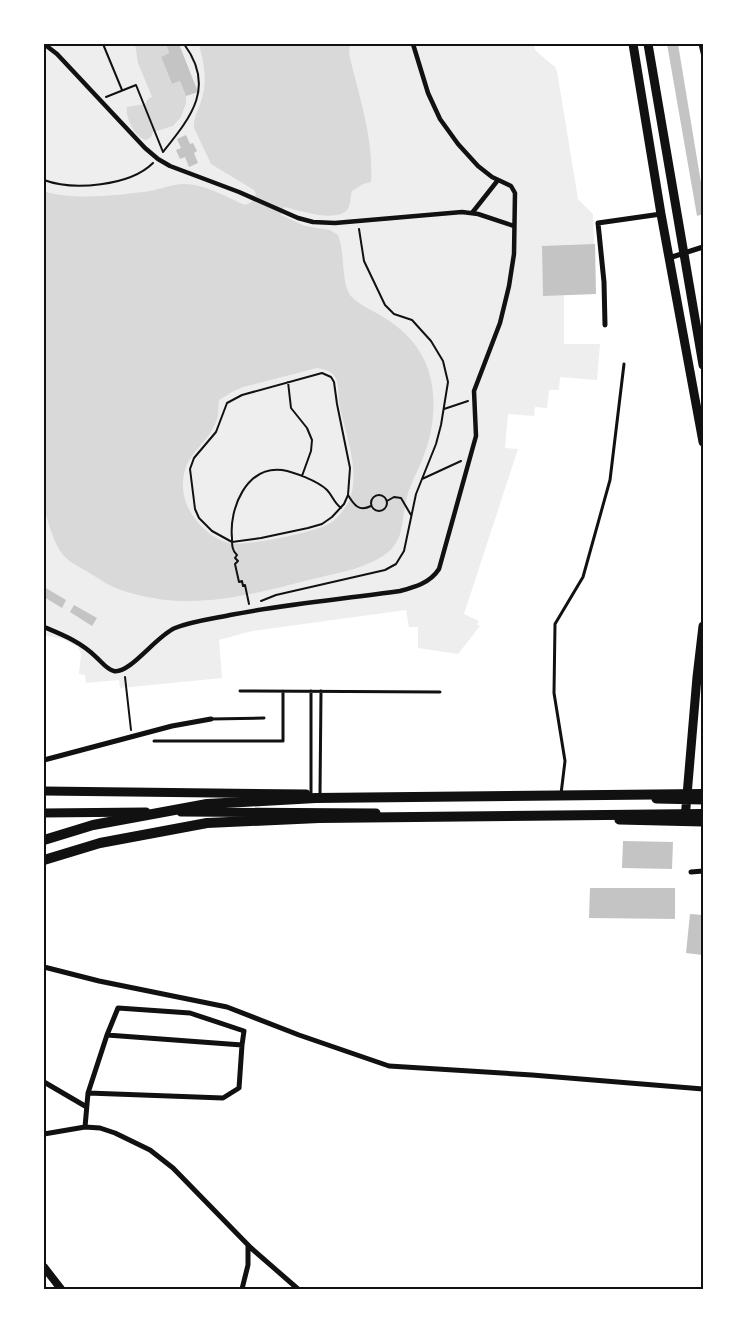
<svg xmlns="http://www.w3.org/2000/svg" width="747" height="1333" viewBox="0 0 747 1333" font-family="'Public Sans',sans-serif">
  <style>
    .green { fill: #eee }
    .water { fill: #d9d9d9; fill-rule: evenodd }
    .building { fill: #c4c4c4 }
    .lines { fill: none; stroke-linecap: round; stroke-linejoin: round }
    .path { stroke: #111; stroke-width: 2 }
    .service { stroke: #111; stroke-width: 3 }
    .pedestrian { stroke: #111; stroke-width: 4.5 }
    .minor { stroke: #111; stroke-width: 5 }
    .tertiary { stroke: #111; stroke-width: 8 }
    .secondary { stroke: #111; stroke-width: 9 }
    .trunk { stroke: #111; stroke-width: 10 }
    .neatline { fill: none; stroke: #111; stroke-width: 2 }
  </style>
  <rect width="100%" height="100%" fill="#fff"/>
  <!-- green -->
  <path class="green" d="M 44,44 L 533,44 L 536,51 L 555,67 L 557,71 L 578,199 L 593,214 L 596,294 L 564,295 L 564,344 L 600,344 L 597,380 L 560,377 L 559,390 L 549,390 L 547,408 L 535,407 L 534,416 L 508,414 L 505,448 L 518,449 L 464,614 L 479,621 L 477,624 L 480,626 L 458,654 L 418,648 L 418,627 L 409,627 L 406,610 L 252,631 L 219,640 L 222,678 L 120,688 L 119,680 L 86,683 L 85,675 L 79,674 L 81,654 L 78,647 L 63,639 L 44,635 Z"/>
  <!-- water -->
  <path class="water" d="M 135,44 L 166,44 L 169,53 L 161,57 L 172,84 L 180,81 L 186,96 L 186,103 L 181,117 L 173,126 L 153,132 L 151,137 L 146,140 C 135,138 125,117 127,107 L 145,104 L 148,99 L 152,97 L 138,63 Z
    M 199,44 L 350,44 L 349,54 C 359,96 374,139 371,182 L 363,184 L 352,191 C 350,197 351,205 347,210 C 334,223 299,210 284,207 L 281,215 L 305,226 L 330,230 L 338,235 C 345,251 341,282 350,295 C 357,303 369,309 378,314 C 404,328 425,350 431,380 C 436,404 433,432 424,455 C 419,469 411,482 407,497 C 401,517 406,538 387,553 C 365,570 331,574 305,581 C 242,597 186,612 121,590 C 111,587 101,580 91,574 C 82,568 70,563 63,555 C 53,542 49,524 44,509 L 44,191 C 70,201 122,195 150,191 C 161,189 173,184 184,184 C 205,184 226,197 245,205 L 252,202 L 256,194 L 254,190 L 211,164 L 194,128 C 193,117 201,105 203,94 C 207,78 203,60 199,44 ZM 317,368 C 344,372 336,387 340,408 C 346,436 361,472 349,501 C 345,509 337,519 329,524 C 315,532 244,547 229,543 C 206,537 184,512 183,488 C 182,453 205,449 216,422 C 219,415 218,407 219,400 L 232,392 L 243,387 Z"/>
  <!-- building -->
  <path class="building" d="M 166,44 L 179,44 L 198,92 L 186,96 L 180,81 L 172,84 L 161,57 L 169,53 Z
    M 667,44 L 678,44 L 703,195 L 703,214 L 697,216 Z
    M 186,135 L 190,144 L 193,143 L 197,151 L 194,153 L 198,163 L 189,167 L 185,157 L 180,159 L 176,150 L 181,148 L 177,139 Z
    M 595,244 L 596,294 L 543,296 L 542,246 Z
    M 44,587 L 66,600 L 62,608 L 44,597 Z
    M 74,605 L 97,618 L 92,626 L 70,612 Z
    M 623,841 L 673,842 L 672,869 L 622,868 Z
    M 590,888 L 675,888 L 675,919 L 589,918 Z
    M 690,914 L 703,915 L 703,955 L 686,953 Z"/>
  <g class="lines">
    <!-- path -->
    <path class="path" d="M 103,44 L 122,90
      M 106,97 L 136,85 L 163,152
      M 163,152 C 191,117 216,87 184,44
      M 44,180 C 73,191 130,186 153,163
      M 288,382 L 291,408 L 307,428 L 312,440 L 311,451 L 302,476
      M 444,409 L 468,401
      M 422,479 L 461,461
      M371 503a8 8 0 1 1 16 0a8 8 0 1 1-16 0Z
      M 348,495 L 350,468 L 337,404 L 334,382 L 331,377 L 322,373 L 242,395 L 227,403 L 216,432 L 194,458 L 190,469 L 195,509 L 199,518 L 212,531 L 232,542 L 261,538 L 308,528 L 322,524 L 332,517 L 344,504 L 348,495 C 354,505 359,512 371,506
      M 387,501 L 394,497 L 401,498 L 411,515
      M 261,601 L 276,595 L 385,570 L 396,564 L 404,551 L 416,494 L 436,444 L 441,425 L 448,382 L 443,361 L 431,341 L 412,320 L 394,314 L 385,305 L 364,261 L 359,229
      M 249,604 L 245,585 L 243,586 L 242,581 L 239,582 L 235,564 L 238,561 L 235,558 L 237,555 C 232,551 232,545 232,538 C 229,509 246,466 282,470 C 294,472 318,481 327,490 C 332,495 334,503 341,508
      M 125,677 L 131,730"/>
    <!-- service -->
    <path class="service" d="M 700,44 L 703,57
      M 240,691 L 440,692
      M 211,719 L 264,718
      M 154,741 L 283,741 L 283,691
      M 311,794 L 311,691
      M 561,794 L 565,761 L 554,693 L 555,624 L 583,577 L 610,480 L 624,364
      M 320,795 L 321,691"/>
    <!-- pedestrian -->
    <path class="pedestrian" d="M 44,44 L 57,54 L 145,148 L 158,159 L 170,166 L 239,192 L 298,218 L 313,222 L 335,223 L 462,212 L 478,214 L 514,226
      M 472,213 L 498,180
      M 44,627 C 63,635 81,642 96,657 C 102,662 106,669 114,671 C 130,674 156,636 175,628 C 192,621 212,619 230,615 C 286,604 344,599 400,591 C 415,587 430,583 439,569 L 476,436 L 474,391 L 500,323 L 509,286 L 514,254 L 515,193 L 511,186 L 492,177 L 478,166 L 458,144 L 440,119 L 428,93 L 413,44"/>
    <!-- minor -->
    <path class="minor" d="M 669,258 L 703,247
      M 605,325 L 604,282 L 598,223 L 661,214
      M 44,760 L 172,726 L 211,719
      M 691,872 L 703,871
      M 44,967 L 99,981 L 227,1007 L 299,1035 L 389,1066 L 532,1075 L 703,1089
      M 107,1035 L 118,1008 L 190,1013 L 244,1031 L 242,1045
      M 44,1082 L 85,1106
      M 85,1127 L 88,1093 L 223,1098 L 239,1088 L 242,1045 L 107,1035 L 88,1093
      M 44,1134 L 85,1127 L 100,1128 L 115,1133 L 150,1150 L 173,1168 L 251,1248 L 298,1289
      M 242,1289 L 248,1265 L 248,1245"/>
    <!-- tertiary -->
    <path class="tertiary" d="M 44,1267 L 61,1289"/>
    <!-- secondary -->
    <path class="secondary" d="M 633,44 L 661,214 L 703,442
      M 648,44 L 703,365
      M 44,791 L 306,794
      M 656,799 L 703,800
      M 181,812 L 376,813
      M 44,813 L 146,812
      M 685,819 L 697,677 L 703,626
      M 619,820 L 703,822"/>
    <!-- trunk -->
    <path class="trunk" d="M 44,840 L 93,825 L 207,804 L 316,798 L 703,794
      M 44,860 L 100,843 L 207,823 L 319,818 L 703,814"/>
  </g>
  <!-- border -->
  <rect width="747" height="1333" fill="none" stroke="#ffffff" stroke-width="90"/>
  <rect x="45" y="45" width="657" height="1243" class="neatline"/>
</svg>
